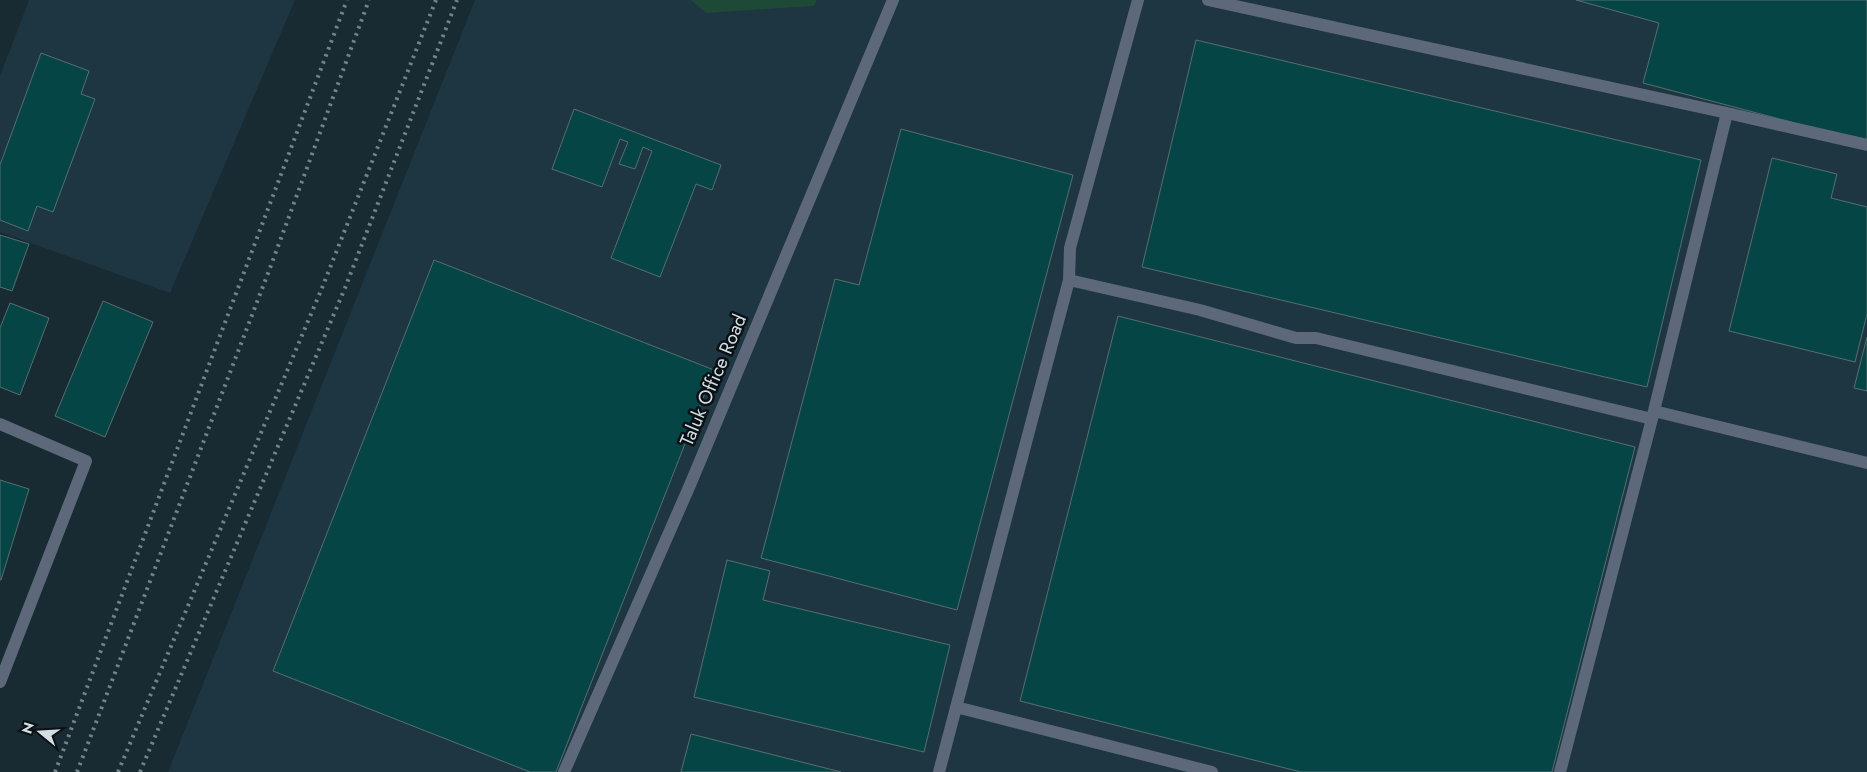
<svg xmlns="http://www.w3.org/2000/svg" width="1867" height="772" viewBox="0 0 1867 772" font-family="Jost,sans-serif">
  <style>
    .built { fill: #1d3641 }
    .green { fill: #1f4937 }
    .building { fill: #054545; stroke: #576f6f }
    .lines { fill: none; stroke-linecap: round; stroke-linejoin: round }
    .minor { stroke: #5e687b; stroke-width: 12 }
    .rail { stroke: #748289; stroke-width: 4; stroke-dasharray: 2.5 5; stroke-linecap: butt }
    .labels { text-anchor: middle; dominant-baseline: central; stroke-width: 5; stroke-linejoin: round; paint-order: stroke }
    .street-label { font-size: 19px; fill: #d3dee3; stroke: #0a1115 }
  </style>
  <rect width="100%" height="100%" fill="#182a32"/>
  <!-- built -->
  <path class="built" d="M 29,0 L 295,0 L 170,293 L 0,232 L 0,76 Z
    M 475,0 L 1867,0 L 1867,772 L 168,772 Z"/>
  <!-- green -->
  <path class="green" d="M 691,0 L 817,0 L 814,6 L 706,13 Z"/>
  <!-- building -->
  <path class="building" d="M 1576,0 L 1867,0 L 1867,142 L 1643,83 L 1659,23 Z
    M 1196,40 L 1701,160 L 1647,387 L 1142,267 Z
    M 41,53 L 89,71 L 81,94 L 95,99 L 53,212 L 37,206 L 28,231 L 0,220 L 0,165 Z
    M 574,109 L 721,165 L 712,190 L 696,184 L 660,277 L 611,258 L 652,151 L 643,147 L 635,169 L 619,164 L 628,142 L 620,139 L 602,187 L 552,169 Z
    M 901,129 L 1073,175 L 957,610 L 761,558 L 835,279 L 859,285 Z
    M 1772,158 L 1837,174 L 1831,198 L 1867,207 L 1867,314 L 1855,362 L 1729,331 Z
    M 0,235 L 29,244 L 12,291 L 0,287 Z
    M 434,260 L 714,370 L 556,772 L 530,772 L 273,671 Z
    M 103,301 L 153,322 L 105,437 L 55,416 Z
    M 10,303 L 49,318 L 20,395 L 0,387 L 0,328 Z
    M 1118,316 L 1635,447 L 1552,772 L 1301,772 L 1020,701 Z
    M 1867,337 L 1867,391 L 1854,388 Z
    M 0,480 L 29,489 L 1,580 L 0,580 Z
    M 727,560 L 770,571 L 763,600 L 950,645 L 924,752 L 694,697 Z
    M 691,734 L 841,772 L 681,772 Z"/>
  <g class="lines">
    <!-- minor -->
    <path class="minor" d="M 1727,113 L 1867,145
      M 1069,280 L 1200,310 L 1296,338 L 1316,338 L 1652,419 L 1727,113 L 1208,0
      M 1654,411 L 1867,463
      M 0,424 L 86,461 L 0,682
      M 956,707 L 1212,772
      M 564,772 L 690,485 L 893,0
      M 939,772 L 1069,280 L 1070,248 L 1138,0
      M 1560,772 L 1652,419"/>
    <!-- rail -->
    <path class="rail" d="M 55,772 L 347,0
      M 77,772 L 270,268 L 369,0
      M 118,772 L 322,288 L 436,0
      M 140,772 L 345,288 L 457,0"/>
  </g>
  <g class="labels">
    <!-- street labels -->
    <g class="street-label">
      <text transform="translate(713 380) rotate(-67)">Taluk Office Road</text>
    </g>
  </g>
  <!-- north arrow -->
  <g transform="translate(40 732) rotate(288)" stroke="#0a1115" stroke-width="4" paint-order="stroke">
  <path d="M0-4L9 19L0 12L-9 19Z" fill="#d3dee3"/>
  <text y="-8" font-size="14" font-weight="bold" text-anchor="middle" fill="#d3dee3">N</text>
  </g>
</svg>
